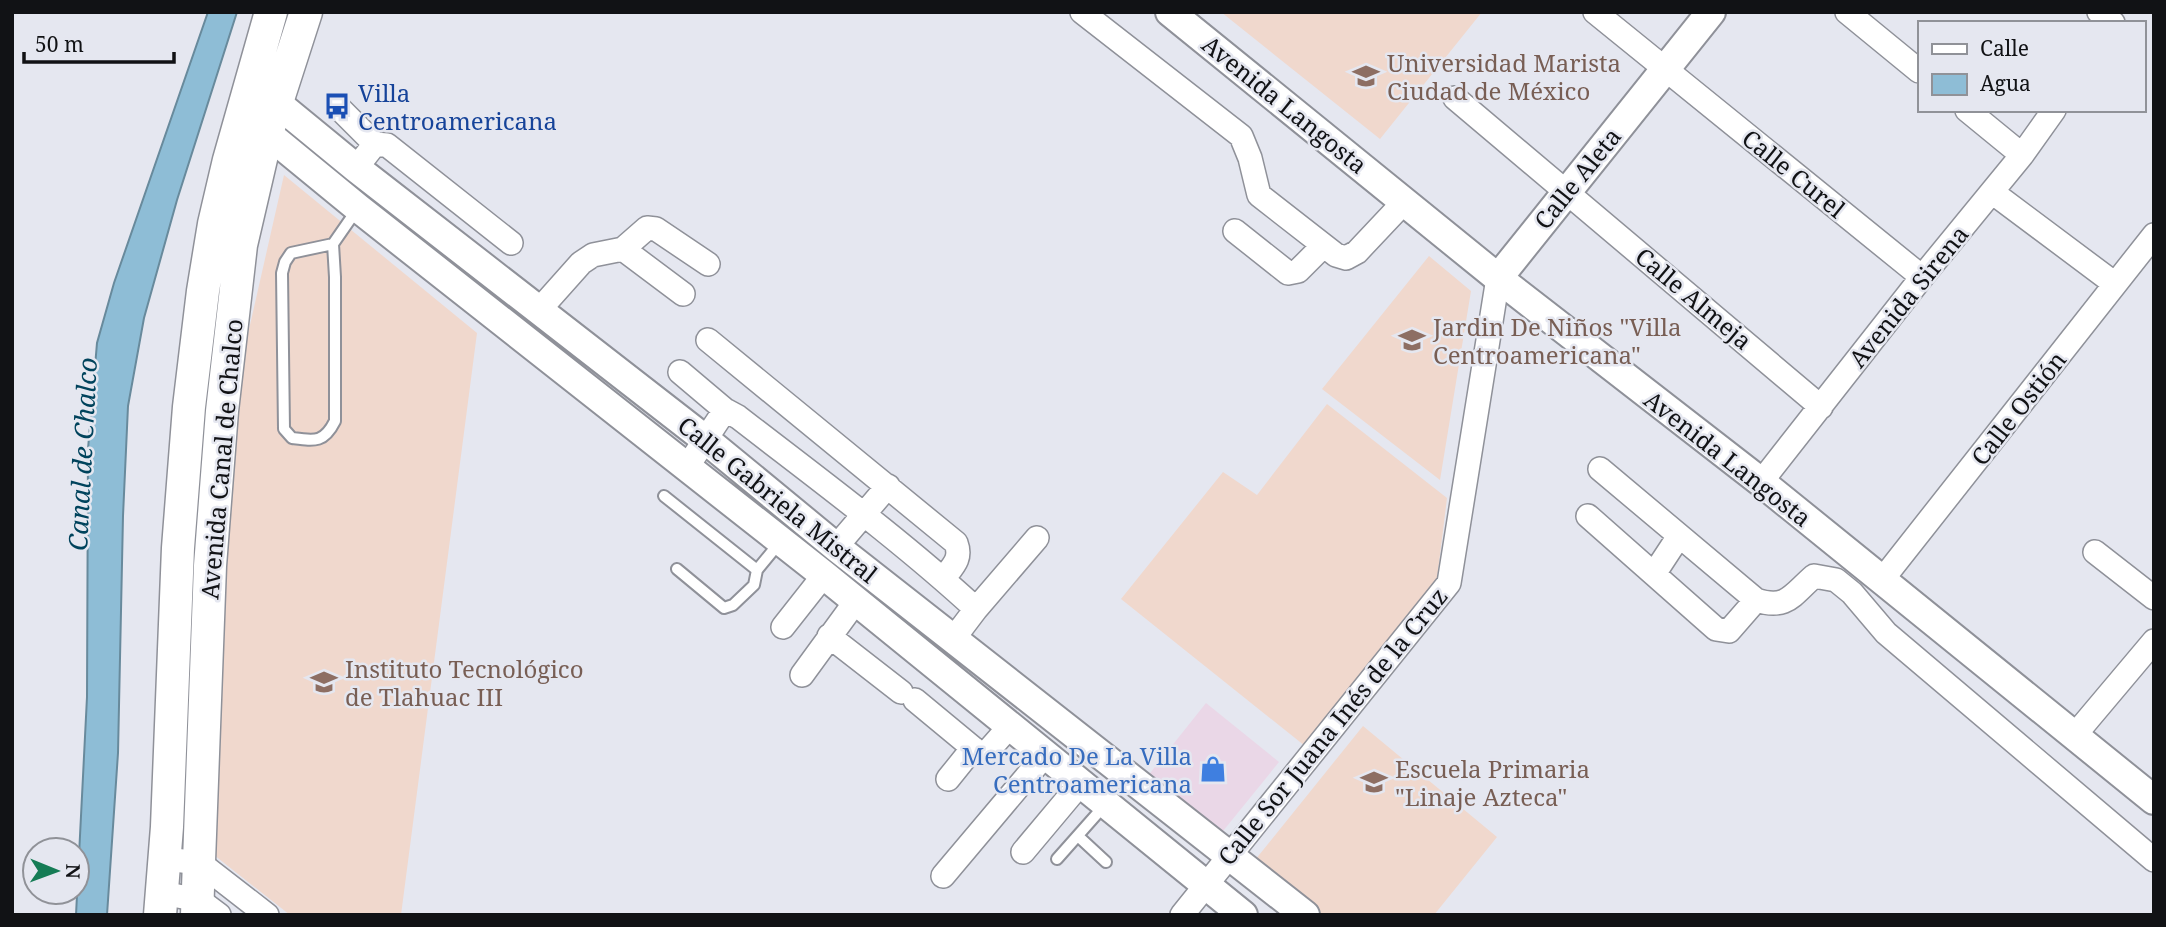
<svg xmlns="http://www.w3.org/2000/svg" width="2166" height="927" viewBox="0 0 2166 927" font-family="'Noto Serif',serif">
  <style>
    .commercial { fill: #ead7e7 }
    .education { fill: #f0d8cd }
    .water { fill: #8ebdd6; stroke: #688a9c; stroke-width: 2 }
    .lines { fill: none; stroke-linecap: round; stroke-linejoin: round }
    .service-casing { stroke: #8f9199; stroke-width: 14 }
    .minor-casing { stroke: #8f9199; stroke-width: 26 }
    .tertiary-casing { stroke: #8f9199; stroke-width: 32 }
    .secondary-casing { stroke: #8f9199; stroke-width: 35 }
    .service { stroke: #fff; stroke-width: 10 }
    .minor { stroke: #fff; stroke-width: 23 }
    .tertiary { stroke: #fff; stroke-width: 28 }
    .secondary { stroke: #fff; stroke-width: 32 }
    .labels { text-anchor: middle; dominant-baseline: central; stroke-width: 5; stroke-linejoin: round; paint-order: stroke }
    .education-label { font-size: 24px; fill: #785e54; stroke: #e5e7f0; text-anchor: start }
    .transit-label { font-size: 24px; fill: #164399; stroke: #e5e7f0; text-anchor: start }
    .street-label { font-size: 24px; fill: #111215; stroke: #e5e7f0 }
    .shop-label { font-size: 24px; fill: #366cbe; stroke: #e5e7f0; text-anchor: end }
    .water-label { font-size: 26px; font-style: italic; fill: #00435c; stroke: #e5e7f0 }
  </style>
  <rect width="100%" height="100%" fill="#e5e7f0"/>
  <!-- commercial -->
  <path class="commercial" d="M 1206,703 L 1279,762 L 1219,836 L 1147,777 Z"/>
  <!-- education -->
  <path class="education" d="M 1221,12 L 1482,12 L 1380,139 Z
    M 284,175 L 477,333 L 401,915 L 290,915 L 209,851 L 231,409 Z
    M 1429,256 L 1471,291 L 1440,480 L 1322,389 Z
    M 1327,404 L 1447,498 L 1437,579 L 1305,746 L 1121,599 L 1223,472 L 1257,495 Z
    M 1363,726 L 1497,837 L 1434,915 L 1320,915 L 1255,860 Z"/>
  <!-- water -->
  <path class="water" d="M 208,12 L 237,12 L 177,200 L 144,318 L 128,406 L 123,516 L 118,753 L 107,915 L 76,915 L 87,697 L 88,449 L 97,343 L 114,283 Z"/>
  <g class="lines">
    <!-- service casing -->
    <g class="service-casing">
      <path id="service" d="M 333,244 L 291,253 L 285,262 L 282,273 L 284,429 L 292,438 C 315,441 324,443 335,421 L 335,277 L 333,244 L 358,208
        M 664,496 L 757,570
        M 677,569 L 724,608 L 733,605 L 754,585 L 757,570 L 780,542
        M 1079,837 L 1106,862
        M 1057,859 L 1104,806"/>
    </g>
    <!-- minor casing -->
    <g class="minor-casing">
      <path id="minor" d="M 1082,12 L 1241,136 L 1250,158 L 1259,195 L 1336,255 L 1346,258 L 1357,252 L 1405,201
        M 1595,12 L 1922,277
        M 1847,12 L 1919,71
        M 2099,12 L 2113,23
        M 1455,98 L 1821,407
        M 337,106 L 375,144
        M 1967,110 L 2022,155
        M 356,168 L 375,144 L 387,145 L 511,243
        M 1992,192 L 2115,284
        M 1235,231 L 1288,273 L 1298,271 L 1323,246
        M 623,249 L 683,294
        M 540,309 L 581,263 L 593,255 L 623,249 L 647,228 L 656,229 L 708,264
        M 708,340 L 956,543 C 962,559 953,566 943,579
        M 680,372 L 725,410 L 738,417 C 818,479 901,540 976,609
        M 687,467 L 725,410
        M 1600,469 L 1756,600 C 1787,610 1792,595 1814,576 L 1836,580 L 1852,593 L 1886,633 L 2154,860
        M 1761,482 L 1922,277 L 2022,155 L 2054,110
        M 1588,516 L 1716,629 L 1729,631 L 1756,600
        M 836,547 L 888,486
        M 2095,552 L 2154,598
        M 1654,574 L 1679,536
        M 1882,580 L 2154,235
        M 783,627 L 824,575
        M 829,636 L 901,692
        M 954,638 L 976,609 L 1037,538
        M 802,675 L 856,601
        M 915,700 L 979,753 L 987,752 L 1010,726
        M 2074,736 L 2154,641
        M 948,779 L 973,748
        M 1023,852 L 1080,784
        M 165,859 L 200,863 L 267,915
        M 943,876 L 1045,755
        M 162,893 L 199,900 L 219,915
        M 1182,915 L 1449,583 L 1498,278"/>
    </g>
    <!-- tertiary casing -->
    <g class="tertiary-casing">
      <path id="tertiary" d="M 1170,12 L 1498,278 L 1761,482 L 2154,800
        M 261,90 L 356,168 L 706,440 L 836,547 L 1305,915
        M 252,121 L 358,208 L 824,575 L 1243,915
        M 1498,278 L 1711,12"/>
    </g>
    <!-- secondary casing -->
    <g class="secondary-casing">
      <path id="secondary" d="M 160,915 L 167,827 L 178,548 L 189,407 L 203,291 L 214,224 L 229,160 L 271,12
        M 197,915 L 210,566 L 222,411 L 241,245 L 267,133 L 306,12"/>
    </g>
    <!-- service -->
    <use href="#service" class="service"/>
    <!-- minor -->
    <use href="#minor" class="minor"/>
    <!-- tertiary -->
    <use href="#tertiary" class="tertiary"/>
    <!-- secondary -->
    <use href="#secondary" class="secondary"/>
  </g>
  <!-- icons -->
  <defs>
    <g id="university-bare" transform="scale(2.1)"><path d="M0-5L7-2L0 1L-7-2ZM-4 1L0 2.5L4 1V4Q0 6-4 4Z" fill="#8d6e63" stroke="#e5e7f0" stroke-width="2.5" paint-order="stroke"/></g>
    <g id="bus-bare" transform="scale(2.1)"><path d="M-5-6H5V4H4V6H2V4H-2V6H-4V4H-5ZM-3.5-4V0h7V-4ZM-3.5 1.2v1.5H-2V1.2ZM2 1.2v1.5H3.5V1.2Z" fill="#1a4fb4" stroke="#e5e7f0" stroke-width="2.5" paint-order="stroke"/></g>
    <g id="school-bare" transform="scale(2.1)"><path d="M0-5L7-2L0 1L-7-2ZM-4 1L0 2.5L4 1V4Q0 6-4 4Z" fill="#8d6e63" stroke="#e5e7f0" stroke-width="2.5" paint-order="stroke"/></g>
    <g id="shop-bare" transform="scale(2.1)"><path d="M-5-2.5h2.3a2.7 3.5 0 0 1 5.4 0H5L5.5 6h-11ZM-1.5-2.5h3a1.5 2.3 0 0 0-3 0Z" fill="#3f7fe0" stroke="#e5e7f0" stroke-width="2.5" paint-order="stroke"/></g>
  </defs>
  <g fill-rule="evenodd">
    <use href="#university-bare" x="1366" y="76"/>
    <use href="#bus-bare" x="337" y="106"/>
    <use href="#school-bare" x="1412" y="340"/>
    <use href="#school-bare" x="324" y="682"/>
    <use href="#shop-bare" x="1213" y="769"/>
    <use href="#school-bare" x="1374" y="782"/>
  </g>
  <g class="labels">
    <!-- education labels -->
    <g class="education-label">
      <text x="1387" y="62">Universidad Marista<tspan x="1387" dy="28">Ciudad de México</tspan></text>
      <text x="1433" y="326">Jardin De Niños "Villa<tspan x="1433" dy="28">Centroamericana"</tspan></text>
      <text x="345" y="668">Instituto Tecnológico<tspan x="345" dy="28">de Tlahuac III</tspan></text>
      <text x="1395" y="768">Escuela Primaria<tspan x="1395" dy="28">"Linaje Azteca"</tspan></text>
    </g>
    <!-- transit labels -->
    <g class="transit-label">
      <text x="358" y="92">Villa<tspan x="358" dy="28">Centroamericana</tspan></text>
    </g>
    <!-- street labels -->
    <g class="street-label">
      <text transform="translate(1285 104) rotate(39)">Avenida Langosta</text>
      <text transform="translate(1794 173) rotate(39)">Calle Curel</text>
      <text transform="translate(1577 178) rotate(-51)">Calle Aleta</text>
      <text transform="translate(1908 296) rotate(-51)">Avenida Sirena</text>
      <text transform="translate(1694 298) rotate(40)">Calle Almeja</text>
      <text transform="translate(2018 408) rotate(-52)">Calle Ostión</text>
      <text transform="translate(1728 458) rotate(38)">Avenida Langosta</text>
      <text transform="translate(221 459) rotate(-85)">Avenida Canal de Chalco</text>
      <text transform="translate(778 499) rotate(39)">Calle Gabriela Mistral</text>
      <text transform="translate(1332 726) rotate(-51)">Calle Sor Juana Inés de la Cruz</text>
    </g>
    <!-- shop labels -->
    <g class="shop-label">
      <text x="1192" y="755">Mercado De La Villa<tspan x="1192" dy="28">Centroamericana</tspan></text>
    </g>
    <!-- water labels -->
    <g class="water-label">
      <text transform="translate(82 454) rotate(-87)">Canal de Chalco</text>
    </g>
  </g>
  <!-- border -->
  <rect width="2166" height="927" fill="none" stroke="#111215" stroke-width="28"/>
  <!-- legend -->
  <rect x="1918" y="21" width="228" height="91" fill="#e5e7f0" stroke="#909298" stroke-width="2"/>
  <rect x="1932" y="44" width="35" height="10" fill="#ffffff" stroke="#909298" stroke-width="2"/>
  <text x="1980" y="56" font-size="21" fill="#111215">Calle</text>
  <rect x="1932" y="74" width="35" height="21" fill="#8ebdd6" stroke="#909298" stroke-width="2"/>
  <text x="1980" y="91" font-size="21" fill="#111215">Agua</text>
  <!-- north arrow -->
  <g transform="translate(56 871) rotate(91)"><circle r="33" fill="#e5e7f0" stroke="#909298" stroke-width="2"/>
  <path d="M0-5L12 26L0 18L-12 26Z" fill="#157c55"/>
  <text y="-10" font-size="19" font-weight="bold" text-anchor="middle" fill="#111215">N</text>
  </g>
  <!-- scale -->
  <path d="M24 52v10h150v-10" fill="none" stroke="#111215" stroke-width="3.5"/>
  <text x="35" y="52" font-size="21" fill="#111215" stroke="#e5e7f0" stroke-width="5" paint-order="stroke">50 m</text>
</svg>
